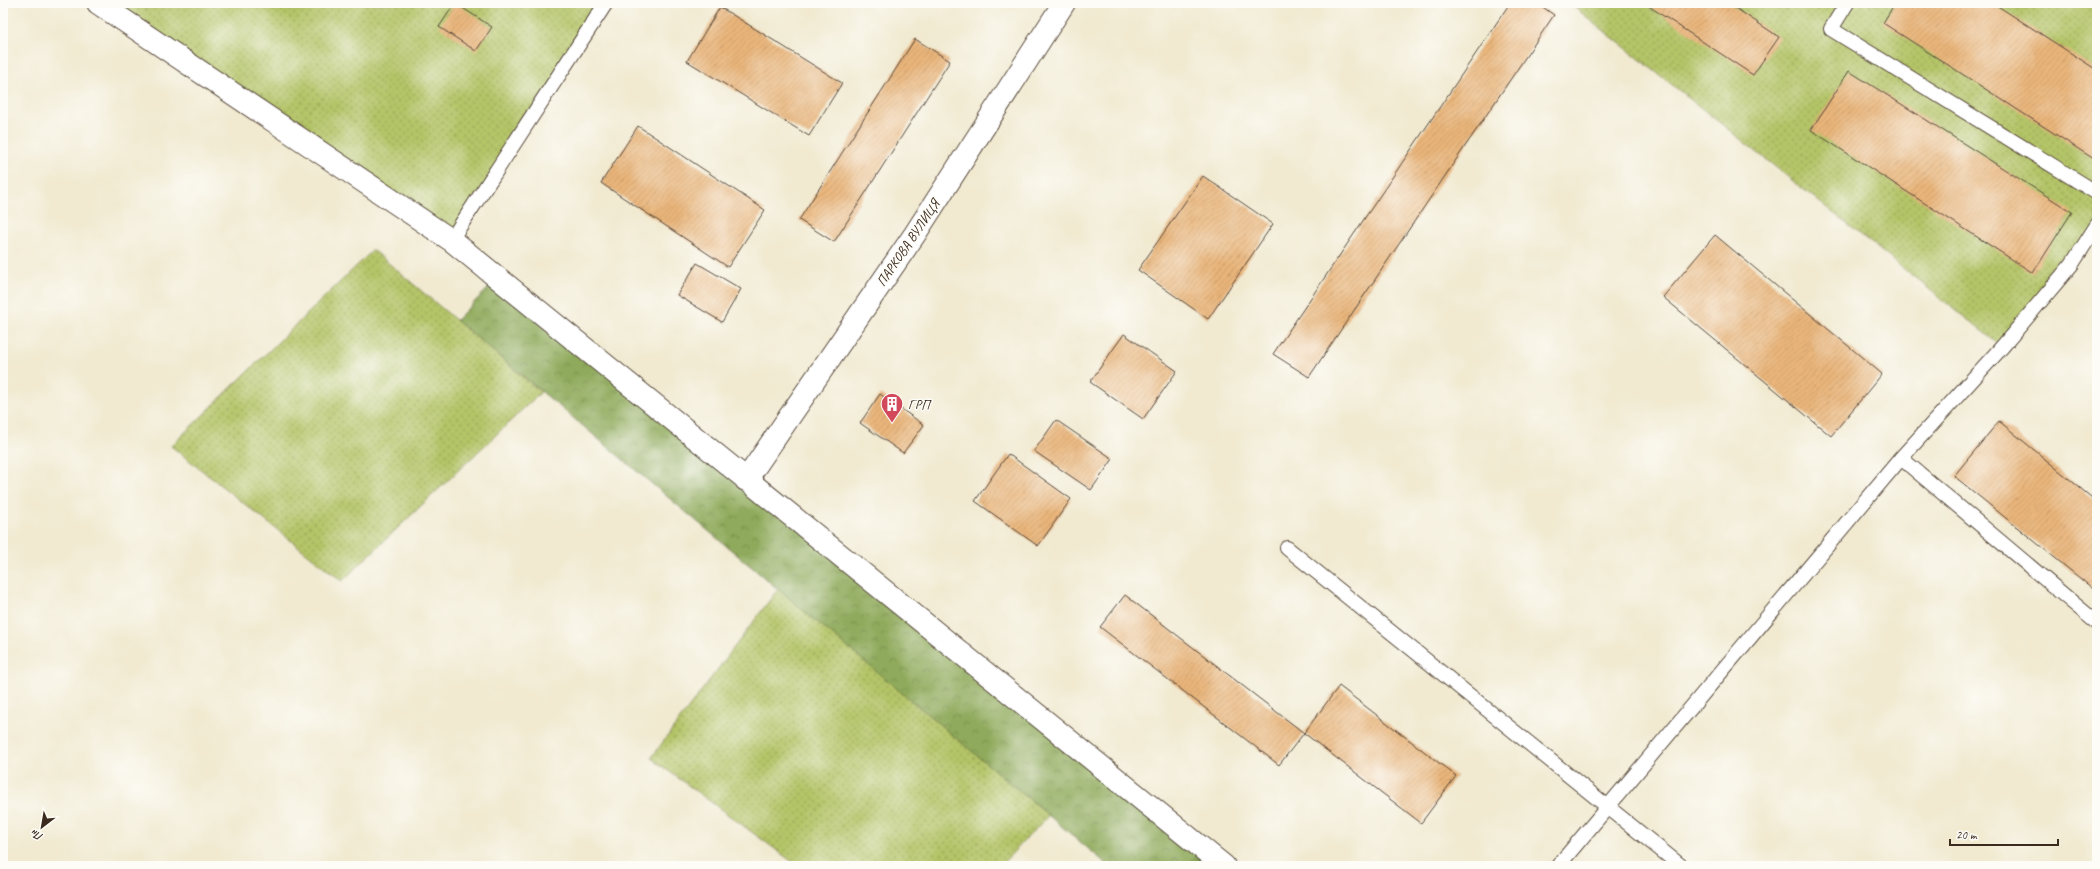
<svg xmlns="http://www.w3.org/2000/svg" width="2100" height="869" viewBox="0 0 2100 869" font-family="Caveat,sans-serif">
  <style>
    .grass { fill: url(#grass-dots); stroke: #787742 }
    .forest { fill: url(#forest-crowns); stroke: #656a3d }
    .building { fill: url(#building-hatch) }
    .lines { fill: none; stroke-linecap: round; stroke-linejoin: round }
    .service-casing { stroke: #564739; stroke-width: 16 }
    .minor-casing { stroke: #564739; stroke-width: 24 }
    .service { stroke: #fff; stroke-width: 14 }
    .minor { stroke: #fff; stroke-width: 22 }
    .labels { text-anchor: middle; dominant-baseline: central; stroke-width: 3; stroke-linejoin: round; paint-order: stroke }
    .street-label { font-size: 14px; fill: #3b2a1e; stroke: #fdfcf7 }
    .poi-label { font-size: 14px; fill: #3b2a1e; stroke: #fdfcf7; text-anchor: start }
  </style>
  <defs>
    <pattern id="grass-dots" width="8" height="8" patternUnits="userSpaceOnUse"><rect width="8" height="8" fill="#b4c467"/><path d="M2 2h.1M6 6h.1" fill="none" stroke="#949f54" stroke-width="1.8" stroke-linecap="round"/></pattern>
    <pattern id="forest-crowns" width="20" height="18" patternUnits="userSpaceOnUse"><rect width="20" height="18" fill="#8faa5c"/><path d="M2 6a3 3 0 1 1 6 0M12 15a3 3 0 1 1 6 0" fill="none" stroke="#768b4b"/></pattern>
    <pattern id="building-hatch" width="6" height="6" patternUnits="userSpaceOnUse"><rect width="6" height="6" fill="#eab67b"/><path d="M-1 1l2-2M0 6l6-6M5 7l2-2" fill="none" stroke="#bf9464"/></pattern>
  </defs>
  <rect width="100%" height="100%" fill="#fdfcf7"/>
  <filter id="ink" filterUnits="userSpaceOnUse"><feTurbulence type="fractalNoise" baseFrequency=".025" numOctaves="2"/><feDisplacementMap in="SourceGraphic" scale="8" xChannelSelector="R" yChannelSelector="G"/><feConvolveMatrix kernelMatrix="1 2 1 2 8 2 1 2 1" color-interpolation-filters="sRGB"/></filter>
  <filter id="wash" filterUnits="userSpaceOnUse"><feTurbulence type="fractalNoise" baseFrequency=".012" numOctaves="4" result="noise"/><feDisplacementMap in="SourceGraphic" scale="16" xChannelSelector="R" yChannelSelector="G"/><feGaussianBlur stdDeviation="0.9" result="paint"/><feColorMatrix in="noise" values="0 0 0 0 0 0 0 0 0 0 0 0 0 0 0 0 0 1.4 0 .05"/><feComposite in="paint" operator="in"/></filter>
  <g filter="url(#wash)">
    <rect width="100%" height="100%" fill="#f1ead1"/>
    <!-- grass -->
    <path class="grass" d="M 98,3 L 606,3 L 451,240 Z
      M 1569,3 L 2097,3 L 2097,225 L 2002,347 Z
      M 373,250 L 541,392 L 342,581 L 171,446 Z
      M 778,589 L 1049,815 L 1000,866 L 798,866 L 651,758 Z"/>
    <!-- forest -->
    <path class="forest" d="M 498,279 L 1224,866 L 1109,866 L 456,320 Z"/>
    <g id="blocks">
      <!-- building -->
      <path class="building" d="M 455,3 L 492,27 L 476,51 L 439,27 Z
        M 1510,3 L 1537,3 L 1554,15 L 1309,377 L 1273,354 Z
        M 1644,3 L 1728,3 L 1779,37 L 1753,75 Z
        M 1895,3 L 1993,3 L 2097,70 L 2097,161 L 1883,23 Z
        M 720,7 L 842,83 L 809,136 L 687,61 Z
        M 915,39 L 950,61 L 834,242 L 799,220 Z
        M 1849,71 L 2072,212 L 2033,273 L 1811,130 Z
        M 638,126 L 765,210 L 728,267 L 601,183 Z
        M 1203,176 L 1273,224 L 1208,319 L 1138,270 Z
        M 1715,235 L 1882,374 L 1831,436 L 1663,297 Z
        M 697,263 L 741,289 L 722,322 L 677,295 Z
        M 1124,334 L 1177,371 L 1143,419 L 1090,382 Z
        M 880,394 L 924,425 L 903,453 L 860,423 Z
        M 1056,420 L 1113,459 L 1091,490 L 1034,451 Z
        M 1999,421 L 2097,502 L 2097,592 L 1954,476 Z
        M 1008,454 L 1071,499 L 1038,546 L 975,501 Z
        M 1125,595 L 1304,733 L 1279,765 L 1100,627 Z
        M 1339,686 L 1456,776 L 1421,823 L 1304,733 Z"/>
    </g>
  </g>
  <g filter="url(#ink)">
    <use href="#blocks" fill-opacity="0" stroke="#564739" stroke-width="1"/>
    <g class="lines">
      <!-- service casing -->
      <g class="service-casing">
        <path id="service" d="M 1847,3 L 1831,29 L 2097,193
          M 451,240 L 606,3
          M 1901,458 L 2097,623
          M 1287,548 L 1681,866
          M 1558,866 L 1901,458 L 2002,347 L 2072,264 L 2097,225"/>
      </g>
      <!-- minor casing -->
      <g class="minor-casing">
        <path id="minor" d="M 98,3 L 451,240 L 1224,866
          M 746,480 L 915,234 L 1064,3"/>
      </g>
      <!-- service -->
      <use href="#service" class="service"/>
      <!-- minor -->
      <use href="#minor" class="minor"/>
    </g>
  </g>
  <!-- icons -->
  <defs>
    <g id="building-pin" transform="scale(1.15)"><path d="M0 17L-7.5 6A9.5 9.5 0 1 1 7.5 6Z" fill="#d1495b" stroke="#fdfcf7"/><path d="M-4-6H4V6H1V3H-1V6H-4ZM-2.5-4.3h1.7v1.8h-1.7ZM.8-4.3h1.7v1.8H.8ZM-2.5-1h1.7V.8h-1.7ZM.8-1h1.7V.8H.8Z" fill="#fff"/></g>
  </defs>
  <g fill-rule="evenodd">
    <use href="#building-pin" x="892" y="404"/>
  </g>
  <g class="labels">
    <!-- street labels -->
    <g class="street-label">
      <text transform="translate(908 243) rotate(-56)">ПАРКОВА ВУЛИЦЯ</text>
    </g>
    <!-- poi labels -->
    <g class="poi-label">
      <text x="908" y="404">ГРП</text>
    </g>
  </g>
  <!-- margin -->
  <rect width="2100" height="869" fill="none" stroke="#fdfcf7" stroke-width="16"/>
  <!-- north arrow -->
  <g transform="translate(42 827) rotate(211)" stroke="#fdfcf7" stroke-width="3" paint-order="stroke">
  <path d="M0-3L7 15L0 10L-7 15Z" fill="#3b2a1e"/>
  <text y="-6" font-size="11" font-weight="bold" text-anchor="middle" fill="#3b2a1e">Пн</text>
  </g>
  <!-- scale -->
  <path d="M1950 839v6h108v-6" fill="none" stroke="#3b2a1e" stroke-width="2"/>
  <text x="1956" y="839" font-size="12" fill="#3b2a1e" stroke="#fdfcf7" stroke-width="3" paint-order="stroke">20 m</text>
</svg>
